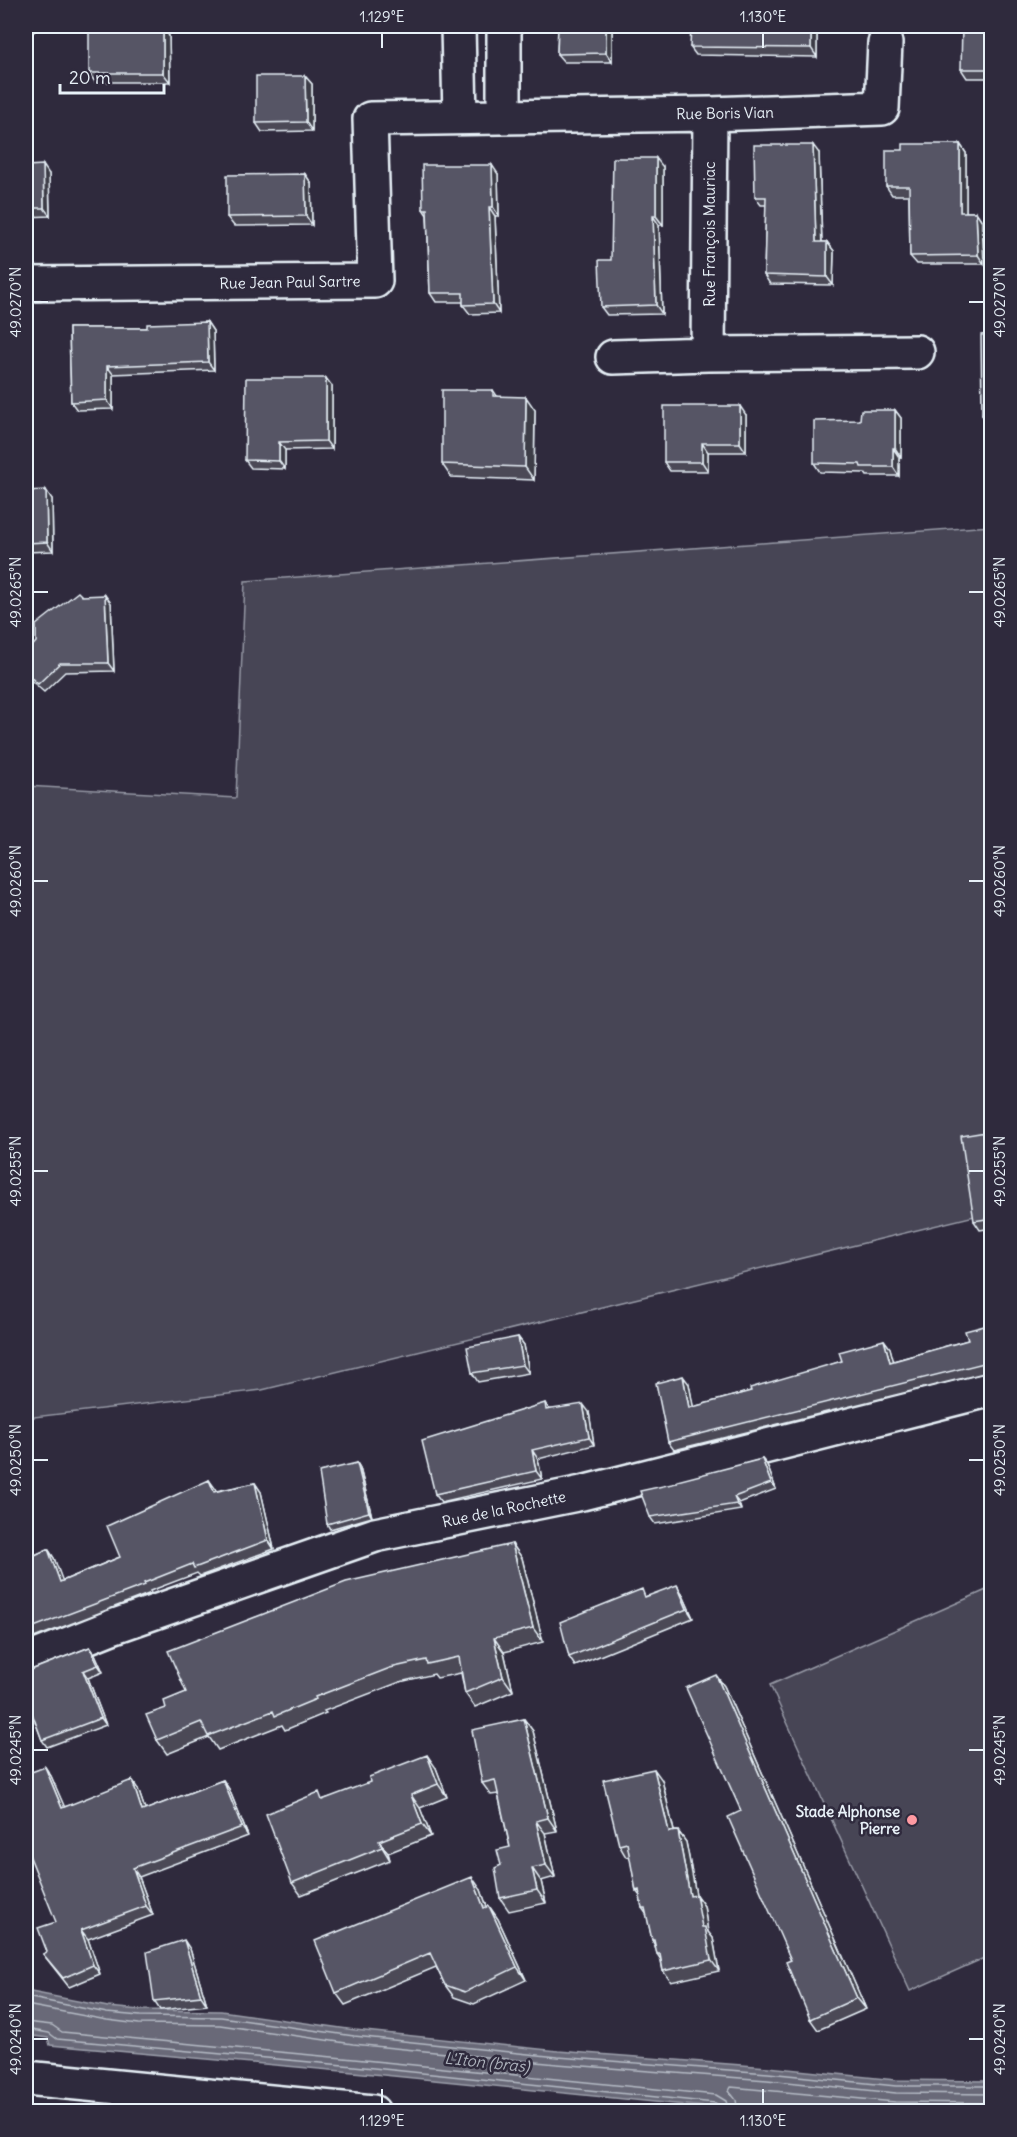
<svg xmlns="http://www.w3.org/2000/svg" width="1017" height="2137" viewBox="0 0 1017 2137" font-family="Delius,sans-serif">
  <style>
    .green { fill: #464455; stroke: #979aa6; stroke-width: 1.5 }
    .water { fill: #696978; stroke: #9c9fab; stroke-width: 1.5 }
    .lines { fill: none; stroke-linecap: round; stroke-linejoin: round }
    .shore { stroke: #b5bbc5; stroke-width: 1.5 }
    .minor-casing { stroke: #e8f1f8; stroke-width: 38 }
    .major-casing { stroke: #e8f1f8; stroke-width: 38 }
    .minor { stroke: #2f2a3d; stroke-width: 33 }
    .major { stroke: #2f2a3d; stroke-width: 33 }
    .wall { fill: #4b4957; stroke: #e8f1f8; stroke-width: 1.5 }
    .shaded-wall { fill: #3d3c47; stroke: #e8f1f8; stroke-width: 1.5 }
    .building { fill: #575565; stroke: #e8f1f8; stroke-width: 1.5 }
    .ticks { fill: none; stroke: #e8f1f8; stroke-width: 2 }
    .poi-dot { fill: #ff9aa2; stroke: #2f2a3d; stroke-width: 2 }
    .labels { text-anchor: middle; dominant-baseline: central; stroke-width: 5; stroke-linejoin: round; paint-order: stroke }
    .street-label { font-size: 15px; fill: #e8f1f8; stroke: #2f2a3d }
    .poi-label { font-size: 15px; font-weight: bold; fill: #e8f1f8; stroke: #2f2a3d; text-anchor: end }
    .water-label { font-size: 16px; font-style: italic; fill: #afb4be; stroke: #2f2a3d }
    .neatline { fill: none; stroke: #e8f1f8; stroke-width: 2 }
    .ticks-label { font-size: 15px; text-anchor: middle; fill: #e8f1f8 }
  </style>
  <rect width="100%" height="100%" fill="#2f2a3d"/>
  <filter id="ink" filterUnits="userSpaceOnUse"><feTurbulence type="fractalNoise" baseFrequency=".0167" numOctaves="2"/><feDisplacementMap in="SourceGraphic" scale="12" xChannelSelector="R" yChannelSelector="G"/><feConvolveMatrix kernelMatrix="1 2 1 2 8 2 1 2 1" color-interpolation-filters="sRGB"/></filter>
  <g filter="url(#ink)">
    <!-- green -->
    <path class="green" d="M 991,526 L 991,1212 L 262,1390 L 26,1418 L 26,786 L 236,798 L 245,581 Z
      M 991,1588 L 991,1955 L 910,1991 L 770,1685 Z"/>
    <!-- water -->
    <path class="water" d="M 26,1991 L 108,2007 L 140,2010 L 221,2011 L 355,2030 L 558,2051 L 768,2067 L 896,2080 L 987,2081 L 991,2080 L 991,2111 L 745,2111 L 353,2072 L 50,2045 L 48,2038 L 26,2035 Z"/>
    <g class="lines">
      <!-- shore -->
      <path class="shore" d="M 26,1997 L 107,2013 L 140,2016 L 221,2017 L 354,2036 L 558,2057 L 768,2073 L 896,2086 L 992,2086
        M 26,2005 L 107,2020 L 139,2024 L 220,2025 L 353,2044 L 557,2064 L 767,2080 L 896,2093 L 992,2094
        M 26,2022 L 52,2025 L 62,2032 L 354,2059 L 716,2095 L 726,2101 L 729,2112
        M 26,2029 L 49,2033 L 57,2039 L 354,2066 L 715,2103 L 720,2106 L 721,2112
        M 738,2112 L 736,2100 L 729,2091 L 731,2087 L 895,2102 L 992,2103"/>
      <!-- minor casing -->
      <g class="minor-casing">
        <path id="minor" d="M 458,26 L 460,117
          M 504,26 L 504,116
          M 26,284 L 375,281 L 370,119 L 710,114 L 882,108 L 885,43
          M 708,354 L 710,114
          M 613,357 L 708,354 L 917,352
          M 26,1661 L 109,1628 L 375,1535 L 582,1493 L 992,1389"/>
      </g>
      <!-- major casing -->
      <g class="major-casing">
        <path id="major" d="M 26,2078 L 373,2112"/>
      </g>
      <!-- minor -->
      <use href="#minor" class="minor"/>
      <!-- major -->
      <use href="#major" class="major"/>
    </g>
    <!-- wall -->
    <path class="wall" d="M 26,26 L 34,26 L 34,31 L 27,32 L 28,82 L 26,82 Z
      M 558,26 L 612,26 L 612,62 L 564,62 L 557,54 Z
      M 817,26 L 817,57 L 696,55 L 690,47 Z
      M 992,26 L 992,78 L 967,78 L 961,69 Z
      M 169,36 L 170,82 L 95,82 L 89,73 Z
      M 305,76 L 312,84 L 312,131 L 262,132 L 256,123 Z
      M 960,144 L 966,153 L 966,212 L 976,212 L 982,221 L 984,264 L 917,264 L 910,256 L 909,195 L 892,195 L 886,186 L 903,150 Z
      M 819,153 L 822,242 L 827,242 L 834,251 L 833,285 L 770,284 L 764,275 L 766,205 L 761,205 L 755,197 Z
      M 26,166 L 49,174 L 50,216 L 26,217 Z
      M 663,167 L 663,225 L 659,225 L 662,314 L 607,315 L 601,307 L 611,260 Z
      M 305,174 L 311,183 L 312,225 L 234,226 L 227,217 Z
      M 498,174 L 499,216 L 495,216 L 499,313 L 470,314 L 463,305 L 463,302 L 436,302 L 430,293 L 427,215 L 423,209 Z
      M 207,322 L 213,331 L 214,370 L 113,374 L 113,409 L 77,410 L 71,402 L 69,328 L 147,328 Z
      M 992,334 L 992,427 L 990,427 L 982,415 Z
      M 332,386 L 332,449 L 285,450 L 285,469 L 251,468 L 245,460 Z
      M 493,390 L 497,396 L 535,410 L 534,480 L 451,477 L 442,464 Z
      M 895,410 L 901,418 L 901,457 L 899,457 L 899,476 L 867,476 L 865,473 L 820,472 L 814,463 L 860,420 Z
      M 746,415 L 746,452 L 708,452 L 708,471 L 670,471 L 664,462 Z
      M 26,491 L 52,499 L 53,551 L 26,552 Z
      M 82,596 L 111,603 L 114,671 L 65,672 L 44,692 L 26,676 L 26,653 Z
      M 992,1131 L 992,1228 L 980,1230 L 974,1221 Z
      M 992,1324 L 992,1371 L 674,1450 L 668,1442 L 689,1384 L 693,1407 L 751,1391 L 842,1361 L 884,1340 L 890,1348 L 893,1361 L 968,1340 Z
      M 518,1337 L 524,1345 L 529,1373 L 478,1382 L 472,1373 Z
      M 545,1403 L 549,1409 L 589,1412 L 594,1445 L 538,1459 L 542,1479 L 441,1502 L 435,1494 Z
      M 762,1459 L 767,1465 L 776,1489 L 739,1503 L 741,1510 L 655,1524 L 650,1517 L 677,1483 Z
      M 357,1463 L 360,1468 L 372,1517 L 330,1529 L 327,1524 Z
      M 209,1480 L 216,1491 L 255,1483 L 261,1492 L 274,1549 L 200,1576 L 197,1573 L 150,1591 L 151,1593 L 26,1641 L 26,1559 L 48,1549 L 54,1558 L 62,1581 L 120,1557 Z
      M 512,1544 L 522,1558 L 543,1642 L 504,1652 L 513,1691 L 475,1707 L 465,1693 L 461,1673 L 437,1678 L 434,1674 L 400,1682 L 324,1711 L 326,1713 L 285,1730 L 282,1725 L 218,1750 L 209,1737 L 167,1754 L 157,1740 L 166,1708 L 186,1692 Z
      M 682,1593 L 693,1618 L 575,1666 L 569,1657 L 647,1596 Z
      M 90,1647 L 95,1654 L 103,1672 L 88,1678 L 106,1725 L 47,1747 L 42,1740 L 29,1704 L 28,1671 Z
      M 724,1686 L 866,2009 L 818,2030 L 810,2019 L 741,1811 Z
      M 524,1719 L 533,1731 L 557,1831 L 545,1833 L 555,1877 L 541,1881 L 546,1903 L 509,1911 L 500,1898 L 501,1865 L 510,1847 L 498,1794 L 491,1795 L 482,1783 Z
      M 45,1767 L 51,1776 L 64,1807 L 138,1789 L 145,1810 L 223,1780 L 229,1789 L 248,1836 L 139,1877 L 153,1915 L 88,1939 L 100,1974 L 69,1987 L 43,1954 L 47,1952 L 56,1922 Z
      M 436,1768 L 447,1797 L 420,1808 L 431,1836 L 388,1853 L 390,1860 L 301,1895 L 292,1883 L 324,1799 Z
      M 662,1780 L 674,1831 L 678,1831 L 686,1842 L 696,1895 L 704,1906 L 708,1932 L 713,1938 L 719,1971 L 671,1982 L 663,1971 L 661,1960 L 657,1954 L 655,1946 L 652,1940 L 647,1915 L 642,1908 L 640,1896 L 636,1891 L 630,1856 L 626,1857 L 619,1845 Z
      M 481,1890 L 487,1907 L 489,1906 L 498,1919 L 526,1980 L 474,2004 L 454,1997 L 445,1985 L 436,1967 L 345,2005 L 336,1993 Z
      M 190,1949 L 207,2005 L 160,2010 L 154,2001 Z"/>
    <!-- shaded-wall -->
    <path class="shaded-wall" d="M 30,26 L 34,26 L 34,31 Z
      M 606,26 L 612,26 L 612,62 L 606,53 Z
      M 811,26 L 817,26 L 817,57 L 811,48 Z
      M 163,27 L 169,36 L 170,82 L 163,73 Z
      M 26,29 L 27,32 L 28,82 L 26,79 Z
      M 305,76 L 312,84 L 312,131 L 306,122 Z
      M 960,144 L 966,153 L 966,221 L 960,212 Z
      M 813,145 L 819,153 L 822,250 L 816,242 Z
      M 656,158 L 663,167 L 663,225 L 656,216 Z
      M 43,165 L 49,174 L 50,216 L 44,208 Z
      M 492,165 L 498,174 L 499,216 L 493,207 Z
      M 305,174 L 311,183 L 312,225 L 306,216 Z
      M 489,207 L 495,216 L 499,313 L 493,304 Z
      M 976,212 L 982,221 L 984,264 L 978,255 Z
      M 653,216 L 659,225 L 662,314 L 656,305 Z
      M 827,242 L 834,251 L 833,285 L 827,277 Z
      M 207,322 L 213,331 L 214,370 L 208,362 Z
      M 107,366 L 113,374 L 113,409 L 107,400 Z
      M 326,378 L 332,386 L 332,449 L 326,441 Z
      M 526,397 L 535,410 L 534,480 L 525,467 Z
      M 740,406 L 746,415 L 746,452 L 740,443 Z
      M 895,410 L 901,418 L 901,457 L 895,448 Z
      M 279,442 L 285,450 L 285,469 L 279,461 Z
      M 702,443 L 708,452 L 708,471 L 702,462 Z
      M 893,448 L 899,457 L 899,476 L 893,467 Z
      M 46,490 L 52,499 L 53,551 L 47,542 Z
      M 105,595 L 111,603 L 114,671 L 108,663 Z
      M 518,1337 L 524,1345 L 529,1373 L 523,1365 Z
      M 884,1340 L 890,1348 L 896,1370 L 890,1362 Z
      M 683,1376 L 689,1384 L 695,1416 L 689,1408 Z
      M 583,1404 L 589,1412 L 594,1445 L 589,1437 Z
      M 532,1450 L 538,1459 L 542,1479 L 536,1471 Z
      M 762,1459 L 767,1465 L 776,1489 L 771,1483 Z
      M 357,1463 L 360,1468 L 372,1517 L 369,1512 Z
      M 209,1480 L 215,1488 L 220,1500 L 214,1492 Z
      M 255,1483 L 261,1492 L 274,1549 L 268,1540 Z
      M 734,1497 L 739,1503 L 741,1510 L 737,1504 Z
      M 512,1544 L 522,1558 L 543,1642 L 533,1628 Z
      M 48,1549 L 54,1558 L 66,1590 L 60,1582 Z
      M 677,1585 L 682,1593 L 693,1618 L 687,1609 Z
      M 494,1638 L 504,1652 L 513,1691 L 503,1677 Z
      M 90,1647 L 95,1654 L 103,1672 L 98,1665 Z
      M 83,1671 L 88,1678 L 106,1725 L 101,1718 Z
      M 716,1675 L 724,1686 L 866,2009 L 857,1998 Z
      M 524,1719 L 533,1731 L 557,1831 L 548,1818 Z
      M 427,1755 L 436,1768 L 447,1797 L 438,1784 Z
      M 45,1767 L 51,1776 L 69,1817 L 62,1808 Z
      M 654,1769 L 662,1780 L 677,1844 L 669,1832 Z
      M 132,1780 L 138,1789 L 149,1821 L 142,1811 Z
      M 223,1780 L 229,1789 L 248,1836 L 242,1827 Z
      M 411,1795 L 420,1808 L 431,1836 L 422,1824 Z
      M 536,1821 L 545,1833 L 555,1877 L 546,1865 Z
      M 678,1831 L 686,1842 L 698,1905 L 696,1895 L 704,1906 L 708,1932 L 713,1938 L 719,1971 L 711,1960 L 702,1927 L 690,1896 Z
      M 379,1841 L 388,1853 L 390,1860 L 382,1847 Z
      M 133,1868 L 139,1877 L 153,1915 L 146,1906 Z
      M 532,1868 L 541,1881 L 546,1903 L 537,1890 Z
      M 472,1877 L 481,1890 L 492,1921 L 484,1908 Z
      M 489,1906 L 498,1919 L 526,1980 L 517,1967 Z
      M 81,1930 L 88,1939 L 100,1974 L 93,1965 Z
      M 184,1940 L 190,1949 L 207,2005 L 201,1996 Z"/>
    <!-- building -->
    <path class="building" d="M 558,26 L 606,26 L 606,53 L 557,54 Z
      M 691,26 L 811,26 L 811,48 L 690,47 Z
      M 962,26 L 992,26 L 992,69 L 961,69 Z
      M 163,27 L 163,73 L 89,73 L 89,28 Z
      M 256,76 L 305,76 L 306,122 L 256,123 Z
      M 903,144 L 960,144 L 960,212 L 976,212 L 978,255 L 910,256 L 909,186 L 886,186 L 886,150 L 903,150 Z
      M 754,145 L 813,145 L 816,242 L 827,242 L 827,277 L 764,275 L 766,197 L 755,197 Z
      M 613,158 L 656,158 L 656,216 L 653,216 L 656,305 L 601,307 L 599,260 L 611,260 Z
      M 43,165 L 44,208 L 26,208 L 26,166 Z
      M 422,165 L 492,165 L 493,207 L 489,207 L 493,304 L 463,305 L 463,293 L 430,293 L 427,209 L 423,209 Z
      M 305,174 L 306,216 L 227,217 L 227,175 Z
      M 207,322 L 208,362 L 107,366 L 107,400 L 71,402 L 69,328 L 147,328 L 147,324 Z
      M 992,334 L 992,414 L 982,415 L 981,335 Z
      M 246,378 L 326,378 L 326,441 L 279,442 L 279,461 L 245,460 Z
      M 442,390 L 493,390 L 493,396 L 526,397 L 525,467 L 442,464 Z
      M 664,406 L 740,406 L 740,443 L 702,443 L 702,462 L 664,462 Z
      M 861,410 L 895,410 L 895,448 L 893,448 L 893,467 L 861,467 L 860,464 L 814,463 L 814,421 L 860,420 Z
      M 46,490 L 47,542 L 26,543 L 26,491 Z
      M 78,592 L 82,596 L 105,595 L 108,663 L 60,663 L 38,684 L 26,673 L 26,653 L 36,642 L 36,625 Z
      M 992,1131 L 992,1218 L 974,1221 L 961,1136 Z
      M 992,1324 L 992,1361 L 668,1442 L 656,1383 L 683,1376 L 689,1408 L 751,1391 L 750,1388 L 842,1361 L 839,1352 L 884,1340 L 890,1362 L 968,1340 L 965,1331 Z
      M 518,1337 L 523,1365 L 472,1373 L 467,1347 Z
      M 545,1403 L 546,1410 L 583,1404 L 589,1437 L 532,1450 L 536,1471 L 435,1494 L 422,1441 Z
      M 762,1459 L 771,1483 L 734,1497 L 737,1504 L 650,1517 L 640,1491 L 677,1483 L 677,1481 Z
      M 357,1463 L 369,1512 L 327,1524 L 319,1472 Z
      M 209,1480 L 214,1492 L 255,1483 L 268,1540 L 194,1568 L 192,1564 L 144,1583 L 145,1585 L 26,1630 L 26,1559 L 48,1549 L 60,1582 L 120,1557 L 107,1526 Z
      M 512,1544 L 533,1628 L 494,1638 L 503,1677 L 465,1693 L 459,1657 L 427,1664 L 426,1660 L 390,1668 L 315,1697 L 316,1699 L 275,1716 L 273,1711 L 208,1736 L 201,1722 L 157,1740 L 146,1715 L 166,1708 L 164,1701 L 186,1692 L 168,1651 L 346,1582 Z
      M 677,1585 L 687,1609 L 569,1657 L 560,1622 L 642,1589 L 645,1597 Z
      M 90,1647 L 98,1665 L 83,1671 L 101,1718 L 42,1740 L 26,1697 L 26,1672 Z
      M 716,1675 L 857,1998 L 810,2019 L 786,1962 L 791,1960 L 728,1817 L 741,1811 L 686,1688 Z
      M 524,1719 L 548,1818 L 536,1821 L 546,1865 L 532,1868 L 537,1890 L 500,1898 L 495,1868 L 501,1865 L 497,1850 L 510,1847 L 495,1780 L 482,1783 L 472,1730 Z
      M 427,1755 L 438,1784 L 411,1795 L 422,1824 L 379,1841 L 382,1847 L 292,1883 L 266,1814 L 319,1792 L 322,1800 L 370,1782 L 369,1777 Z
      M 45,1767 L 62,1808 L 132,1780 L 142,1811 L 223,1780 L 242,1827 L 133,1868 L 146,1906 L 81,1930 L 93,1965 L 63,1978 L 43,1954 L 47,1952 L 38,1928 L 56,1922 L 26,1847 L 26,1774 Z
      M 654,1769 L 669,1832 L 678,1831 L 690,1896 L 696,1895 L 702,1927 L 705,1927 L 711,1960 L 663,1971 L 660,1954 L 657,1954 L 654,1940 L 652,1940 L 645,1908 L 642,1908 L 639,1890 L 636,1891 L 627,1843 L 619,1845 L 603,1780 Z
      M 472,1877 L 484,1908 L 489,1906 L 517,1967 L 465,1992 L 445,1985 L 430,1953 L 336,1993 L 315,1941 Z
      M 184,1940 L 201,1996 L 154,2001 L 147,1952 Z"/>
  </g>
  <!-- ticks -->
  <path class="ticks" d="M 382,33 L 382,48M 763,33 L 763,48M 33,302 L 48,302M 969,302 L 984,302M 33,592 L 48,592M 969,592 L 984,592M 33,881 L 48,881M 969,881 L 984,881M 33,1171 L 48,1171M 969,1171 L 984,1171M 33,1460 L 48,1460M 969,1460 L 984,1460M 33,1750 L 48,1750M 969,1750 L 984,1750M 33,2039 L 48,2039M 969,2039 L 984,2039M 382,2089 L 382,2104M 763,2089 L 763,2104"/>
  <!-- markers -->
  <circle class="poi-dot" cx="912" cy="1820" r="6"/>
  <g class="labels">
    <!-- street labels -->
    <g class="street-label">
      <text transform="translate(725 113) rotate(-1)">Rue Boris Vian</text>
      <text transform="translate(709 234) rotate(-90)">Rue François Mauriac</text>
      <text transform="translate(290 282) rotate(-1)">Rue Jean Paul Sartre</text>
      <text transform="translate(504 1509) rotate(-12)">Rue de la Rochette</text>
    </g>
    <!-- poi labels -->
    <g class="poi-label">
      <text x="900" y="1811">Stade Alphonse<tspan x="900" dy="17">Pierre</tspan></text>
    </g>
    <!-- water labels -->
    <g class="water-label">
      <text transform="translate(487 2062) rotate(6)">L'Iton (bras)</text>
    </g>
  </g>
  <!-- margin -->
  <rect width="1017" height="2137" fill="none" stroke="#2f2a3d" stroke-width="66"/>
  <!-- scale -->
  <path d="M60 84v9h104v-9" fill="none" stroke="#e8f1f8" stroke-width="3"/>
  <text x="69" y="84" font-size="18" fill="#e8f1f8" stroke="#2f2a3d" stroke-width="4.5" paint-order="stroke">20 m</text>
  <rect x="33" y="33" width="951" height="2071" class="neatline"/>
  <g class="ticks-label">
    <text x="382" y="22">1.129°E</text>
    <text x="763" y="22">1.130°E</text>
    <text transform="translate(16 302) rotate(-90)" y="5">49.0270°N</text>
    <text transform="translate(1000 302) rotate(-90)" y="5">49.0270°N</text>
    <text transform="translate(16 592) rotate(-90)" y="5">49.0265°N</text>
    <text transform="translate(1000 592) rotate(-90)" y="5">49.0265°N</text>
    <text transform="translate(16 881) rotate(-90)" y="5">49.0260°N</text>
    <text transform="translate(1000 881) rotate(-90)" y="5">49.0260°N</text>
    <text transform="translate(16 1171) rotate(-90)" y="5">49.0255°N</text>
    <text transform="translate(1000 1171) rotate(-90)" y="5">49.0255°N</text>
    <text transform="translate(16 1460) rotate(-90)" y="5">49.0250°N</text>
    <text transform="translate(1000 1460) rotate(-90)" y="5">49.0250°N</text>
    <text transform="translate(16 1750) rotate(-90)" y="5">49.0245°N</text>
    <text transform="translate(1000 1750) rotate(-90)" y="5">49.0245°N</text>
    <text transform="translate(16 2039) rotate(-90)" y="5">49.0240°N</text>
    <text transform="translate(1000 2039) rotate(-90)" y="5">49.0240°N</text>
    <text x="382" y="2126">1.129°E</text>
    <text x="763" y="2126">1.130°E</text>
  </g>
</svg>
